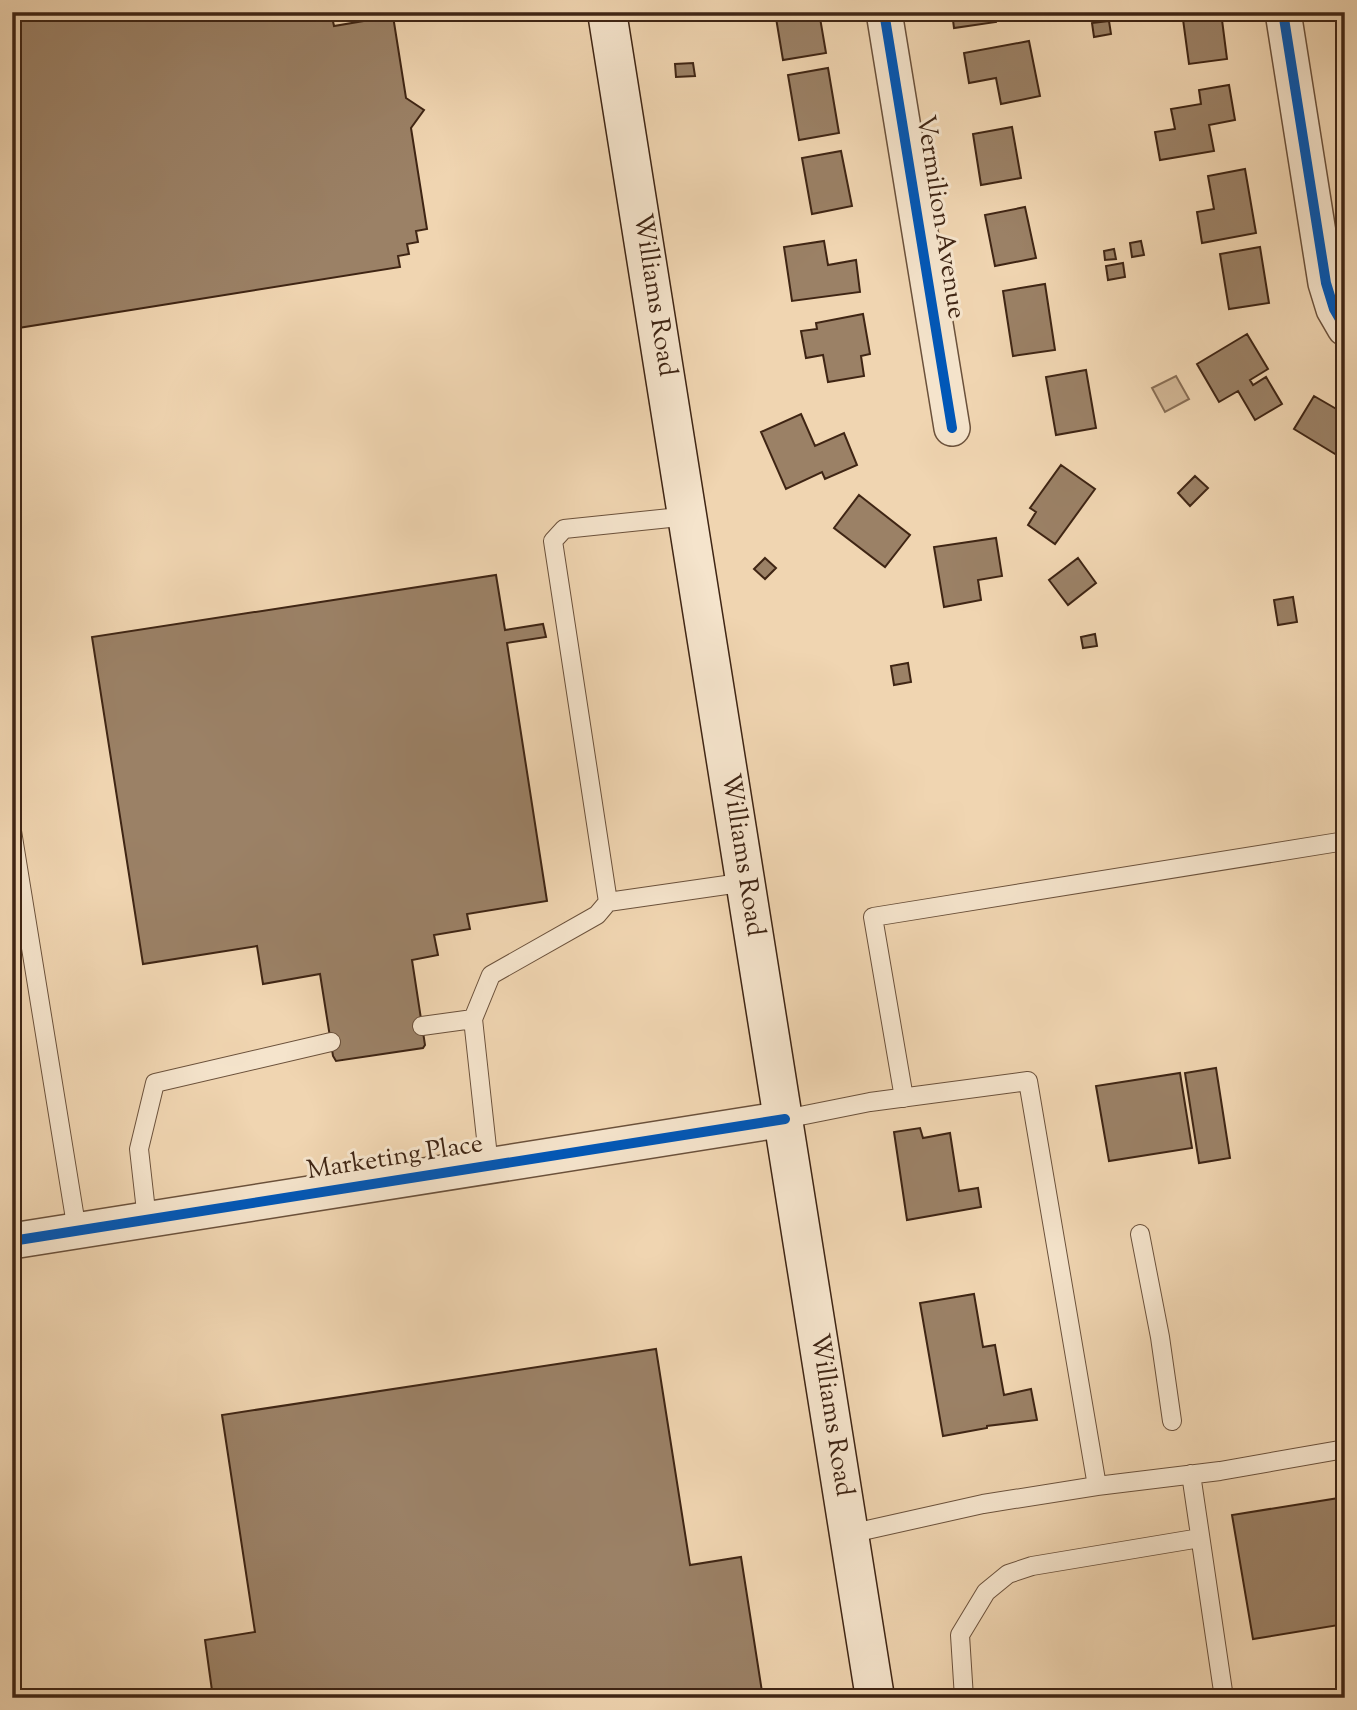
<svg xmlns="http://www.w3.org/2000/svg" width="1357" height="1710" viewBox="0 0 1357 1710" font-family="'Sorts Mill Goudy',serif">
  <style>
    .green { fill: #d2b796; stroke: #886e55; stroke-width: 2 }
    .building { fill: #9b8166; stroke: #3f2514; stroke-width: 2 }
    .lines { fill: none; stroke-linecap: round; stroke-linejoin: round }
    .service-casing { stroke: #6b513b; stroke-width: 20 }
    .minor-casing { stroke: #6b513b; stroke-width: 38 }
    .secondary-casing { stroke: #3f2514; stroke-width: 41 }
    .service { stroke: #f5e4cc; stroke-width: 18 }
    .minor { stroke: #f5e4cc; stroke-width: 35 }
    .secondary { stroke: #f5e4cc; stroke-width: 38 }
    .cycleway-casing { stroke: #f5e4cc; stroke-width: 15 }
    .cycleway { stroke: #0057b8; stroke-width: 10 }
    .labels { text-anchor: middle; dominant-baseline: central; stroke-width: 6; stroke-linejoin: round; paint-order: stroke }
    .street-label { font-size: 26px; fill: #3f2514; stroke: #f5e4cc }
  </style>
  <rect width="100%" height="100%" fill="#f0d5b1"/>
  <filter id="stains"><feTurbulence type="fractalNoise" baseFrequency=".00286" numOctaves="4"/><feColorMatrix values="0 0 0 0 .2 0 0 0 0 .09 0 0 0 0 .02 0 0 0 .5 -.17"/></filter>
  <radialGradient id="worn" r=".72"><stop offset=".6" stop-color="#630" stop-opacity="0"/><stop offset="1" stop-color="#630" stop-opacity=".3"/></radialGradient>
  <!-- green -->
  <path class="green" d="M 1176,376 L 1189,399 L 1165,412 L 1152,388 Z"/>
  <!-- building -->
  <path class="building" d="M 72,12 L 331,12 L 334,26 L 393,16 L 406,98 L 424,110 L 411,128 L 427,229 L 416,231 L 418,242 L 407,244 L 409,254 L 398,256 L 400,267 L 12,329 L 12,22 Z
    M 775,12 L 819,12 L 826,53 L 783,60 Z
    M 952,12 L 995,12 L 996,22 L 954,28 Z
    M 1182,12 L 1221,12 L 1227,59 L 1189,64 Z
    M 1109,21 L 1111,34 L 1094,37 L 1092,23 Z
    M 1029,41 L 1040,96 L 1001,104 L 996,78 L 969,83 L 964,53 Z
    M 693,63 L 695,76 L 676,77 L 675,64 Z
    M 828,68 L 839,133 L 799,140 L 788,75 Z
    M 1229,85 L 1235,120 L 1209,125 L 1214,151 L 1160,160 L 1155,132 L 1175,129 L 1171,109 L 1201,104 L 1199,90 Z
    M 1012,127 L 1021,178 L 981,185 L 973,134 Z
    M 841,151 L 852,206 L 812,214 L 802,158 Z
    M 1245,169 L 1256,233 L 1202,243 L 1197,212 L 1214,209 L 1208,176 Z
    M 1025,207 L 1036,258 L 995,266 L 985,215 Z
    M 824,241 L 828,265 L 856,260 L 860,292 L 792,301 L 784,247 Z
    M 1141,241 L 1144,255 L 1132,257 L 1130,243 Z
    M 1260,247 L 1269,303 L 1229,309 L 1220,254 Z
    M 1114,249 L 1116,259 L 1105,260 L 1104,251 Z
    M 1123,263 L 1125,277 L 1108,280 L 1106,266 Z
    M 1045,284 L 1055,350 L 1013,356 L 1003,291 Z
    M 863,314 L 870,354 L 861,356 L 864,376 L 828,382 L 823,355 L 806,358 L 801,331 L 817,329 L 816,323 Z
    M 1247,334 L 1268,369 L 1250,380 L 1253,385 L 1266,377 L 1282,404 L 1255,420 L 1238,391 L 1219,402 L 1197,364 Z
    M 1086,370 L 1096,428 L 1056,435 L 1046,377 Z
    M 1314,396 L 1345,414 L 1345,460 L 1294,429 Z
    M 801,414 L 815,446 L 844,433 L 857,465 L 825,479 L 822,472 L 786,489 L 761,432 Z
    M 1061,465 L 1095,489 L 1055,544 L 1028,525 L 1036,512 L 1030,508 Z
    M 1195,476 L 1208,488 L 1190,506 L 1178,493 Z
    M 859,495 L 910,535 L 885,567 L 834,528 Z
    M 996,538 L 1002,576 L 978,580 L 981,600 L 944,607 L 934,547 Z
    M 765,558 L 776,568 L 765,579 L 754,569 Z
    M 1078,558 L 1096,583 L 1068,605 L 1049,580 Z
    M 496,575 L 505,630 L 543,624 L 546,637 L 507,643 L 547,901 L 467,914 L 470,929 L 434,935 L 438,955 L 412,960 L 425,1045 L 423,1048 L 336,1061 L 333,1056 L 320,974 L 263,984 L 257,946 L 143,964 L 92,637 Z
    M 1293,597 L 1297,622 L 1278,625 L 1274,600 Z
    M 1095,634 L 1097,646 L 1083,648 L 1081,637 Z
    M 908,663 L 911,682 L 894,685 L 891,666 Z
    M 1216,1068 L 1230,1158 L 1199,1163 L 1185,1073 Z
    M 1180,1073 L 1192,1148 L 1109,1161 L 1096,1086 Z
    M 920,1128 L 923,1138 L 950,1133 L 959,1191 L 978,1188 L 981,1207 L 907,1220 L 894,1132 Z
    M 974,1294 L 983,1347 L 995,1345 L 1004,1395 L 1031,1389 L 1037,1420 L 987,1426 L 987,1428 L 943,1436 L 920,1303 Z
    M 656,1349 L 690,1565 L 741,1557 L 763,1698 L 213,1698 L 205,1640 L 255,1632 L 222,1415 Z
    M 1345,1497 L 1345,1624 L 1253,1639 L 1232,1515 Z"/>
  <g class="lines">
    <!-- service casing -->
    <g class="service-casing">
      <path id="service" d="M 12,831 L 77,1231
        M 608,902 L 747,882
        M 422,1026 L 473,1019
        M 904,1098 L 873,917 L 1345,841
        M 785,1119 L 870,1102 L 1028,1081 L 1097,1486
        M 489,1166 L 473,1019 L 491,975 L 597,915 L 608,902 L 553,541 L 564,529 L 689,516
        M 147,1220 L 139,1149 L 155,1083 L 331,1042
        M 1140,1234 L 1160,1337 L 1172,1421
        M 1191,1474 L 1224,1698
        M 849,1534 L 983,1504 L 1097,1486 L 1220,1471 L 1345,1449
        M 964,1698 L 960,1635 L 986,1592 L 1008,1574 L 1032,1566 L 1200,1538"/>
    </g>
    <!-- minor casing -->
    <g class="minor-casing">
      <path id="minor" d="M 884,12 L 952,428
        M 1283,12 L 1326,283 L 1334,309 L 1345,328
        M 12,1241 L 785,1119"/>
    </g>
    <!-- secondary casing -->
    <g class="secondary-casing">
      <path id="secondary" d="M 607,12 L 875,1698"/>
    </g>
    <!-- service -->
    <use href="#service" class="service"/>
    <!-- minor -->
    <use href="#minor" class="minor"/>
    <!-- secondary -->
    <use href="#secondary" class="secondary"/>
    <!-- cycleway casing -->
    <g class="cycleway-casing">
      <path id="cycleway" d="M 884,12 L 952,428
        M 1283,12 L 1326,283 L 1334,309 L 1345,328
        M 12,1241 L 785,1119"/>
    </g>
    <!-- cycleway -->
    <use href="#cycleway" class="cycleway"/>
  </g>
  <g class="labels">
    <!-- street labels -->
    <g class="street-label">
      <text transform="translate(940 217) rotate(81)">Vermilion Avenue</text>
      <text transform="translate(654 295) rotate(81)">Williams Road</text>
      <text transform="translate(742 855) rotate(81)">Williams Road</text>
      <text transform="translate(395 1158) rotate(-9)">Marketing Place</text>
      <text transform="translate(831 1415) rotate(81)">Williams Road</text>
    </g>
  </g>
  <!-- margin -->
  <rect width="1357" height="1710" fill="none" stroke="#f0d5b1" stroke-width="42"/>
  <rect x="14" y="14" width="1329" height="1682" fill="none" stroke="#3f2514" stroke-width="3.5"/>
  <rect x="21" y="21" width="1315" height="1668" fill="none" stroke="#3f2514" stroke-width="2"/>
  <rect width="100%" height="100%" filter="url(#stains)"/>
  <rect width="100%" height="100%" fill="url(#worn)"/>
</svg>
